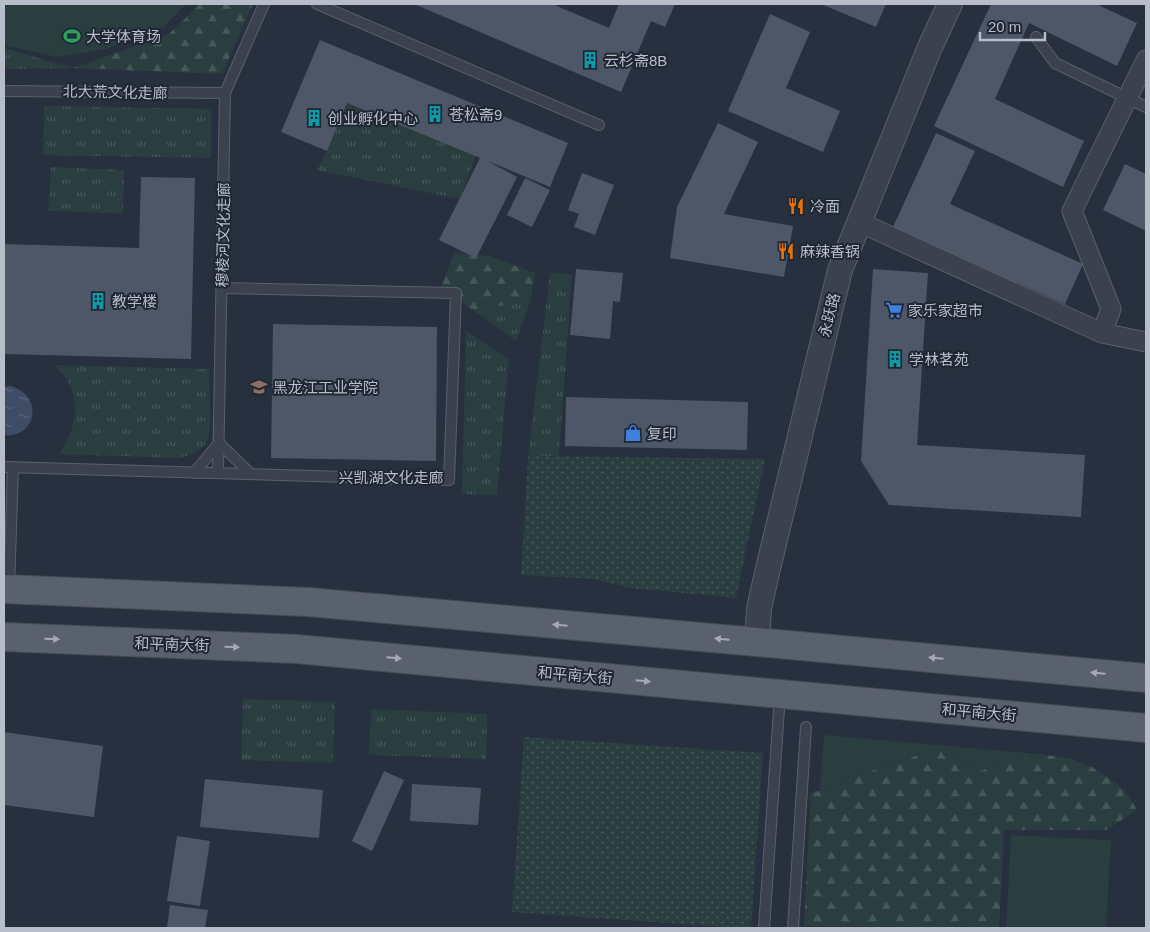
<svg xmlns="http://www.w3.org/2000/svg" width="1150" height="932" viewBox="0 0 1150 932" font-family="Helvetica,'Noto Sans SC',sans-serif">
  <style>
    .grass { fill: url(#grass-tufts) }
    .forest { fill: url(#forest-firs) }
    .park { fill: url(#park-dots) }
    .garden { fill: #2a3e40 }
    .water { fill: url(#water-ripples) }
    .building { fill: #4d5767 }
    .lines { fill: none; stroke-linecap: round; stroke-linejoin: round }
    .service-casing { stroke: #59606c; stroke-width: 12 }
    .minor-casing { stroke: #59606c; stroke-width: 21 }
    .tertiary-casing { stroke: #59606c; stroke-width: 26 }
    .primary-casing { stroke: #444b58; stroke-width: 30 }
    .service { stroke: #3b424e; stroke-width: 10 }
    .minor { stroke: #3b424e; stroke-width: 19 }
    .tertiary { stroke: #3b424e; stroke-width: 24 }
    .primary { stroke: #59616e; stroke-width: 28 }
    .oneway { fill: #a4abb7 }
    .labels { text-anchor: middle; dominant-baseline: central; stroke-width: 4; stroke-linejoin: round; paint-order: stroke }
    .poi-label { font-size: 15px; fill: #b7bdc9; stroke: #202734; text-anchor: start }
    .street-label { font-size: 15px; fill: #b7bdc9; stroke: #202734 }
  </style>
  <defs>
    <pattern id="grass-tufts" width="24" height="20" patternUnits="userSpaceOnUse" patternTransform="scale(1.25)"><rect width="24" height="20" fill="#2a3e40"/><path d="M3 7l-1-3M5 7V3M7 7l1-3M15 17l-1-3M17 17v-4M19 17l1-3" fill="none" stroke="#47585a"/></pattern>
    <pattern id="forest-firs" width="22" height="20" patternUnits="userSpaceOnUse" patternTransform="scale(1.25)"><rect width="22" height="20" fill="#2a3e40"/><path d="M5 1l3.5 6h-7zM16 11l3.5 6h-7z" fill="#47585a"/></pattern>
    <pattern id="park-dots" width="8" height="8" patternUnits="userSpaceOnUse" patternTransform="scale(1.25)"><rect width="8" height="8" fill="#2a3e40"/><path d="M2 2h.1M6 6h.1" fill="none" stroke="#47585a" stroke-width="1.8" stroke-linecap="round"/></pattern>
    <pattern id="water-ripples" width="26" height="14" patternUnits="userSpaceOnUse" patternTransform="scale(1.25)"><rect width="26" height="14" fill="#3e4c66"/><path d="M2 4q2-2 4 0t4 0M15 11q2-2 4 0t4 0" fill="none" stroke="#58647b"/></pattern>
  </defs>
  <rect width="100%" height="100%" fill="#27303e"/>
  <!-- grass -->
  <path class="grass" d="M 4,48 L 73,68 L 4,69 Z
    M 347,104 L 476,154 L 460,199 L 317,170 L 327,151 Z
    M 44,106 L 211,109 L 211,158 L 43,155 Z
    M 51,167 L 124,170 L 123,213 L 48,211 Z
    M 550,273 L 572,274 L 559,456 L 528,456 Z
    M 531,300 L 516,341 L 474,311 Z
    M 466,331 L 509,359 L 497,495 L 462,494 Z
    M 54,365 L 209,369 C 209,382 210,395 210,408 C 210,437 212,450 180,458 L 59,454 C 75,431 81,405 67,379 C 64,374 58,369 54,365 Z
    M 243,699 L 335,702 L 333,763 L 241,760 Z
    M 371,709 L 487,714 L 486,759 L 369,755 Z"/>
  <!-- forest -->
  <path class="forest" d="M 200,4 L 253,4 L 222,74 L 73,68 L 169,34 Z
    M 454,253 L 490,256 L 535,273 L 531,300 L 474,311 L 441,287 Z
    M 922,752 L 942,752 L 980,771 C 1026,754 1063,746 1106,776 C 1112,781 1119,785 1124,790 C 1129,796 1133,803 1137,810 L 1106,830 L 1004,830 L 999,928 L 804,926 L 811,792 L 820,791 L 843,778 L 889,766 L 909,759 Z"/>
  <!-- park -->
  <path class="park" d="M 528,456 L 765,459 L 736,598 L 631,588 L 594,579 L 521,575 Z
    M 524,737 L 763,753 L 751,928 L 738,928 L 512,912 Z"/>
  <!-- garden -->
  <path class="garden" d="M 4,4 L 186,4 L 164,27 L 106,49 L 58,57 L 4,45 Z
    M 824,735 L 1050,755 C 1024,758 1005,762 980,771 L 942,752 L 922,752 L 909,759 L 889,766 L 843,778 L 820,791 Z
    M 1011,835 L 1111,840 L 1106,928 L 1006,928 Z"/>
  <!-- water -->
  <path class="water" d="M 10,386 C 46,396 35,439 4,435 L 4,387 Z"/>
  <!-- building -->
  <path class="building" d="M 414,4 L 552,4 L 609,28 L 619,4 L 675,4 L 665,27 L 651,21 L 621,92 Z
    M 821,4 L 886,4 L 876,27 Z
    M 991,4 L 1096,4 L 1137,23 L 1117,66 L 1029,23 L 995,99 L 1084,141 L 1063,187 L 934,126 Z
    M 770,14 L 810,32 L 786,88 L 840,111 L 823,152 L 728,111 Z
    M 320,40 L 568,143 L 550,187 L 488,161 L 517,177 L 476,258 L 439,240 L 480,158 L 347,103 L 327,151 L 281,132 Z
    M 718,123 L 758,142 L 724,214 L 793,226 L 784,277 L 670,258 L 677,207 Z
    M 936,133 L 975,151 L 950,204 L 1083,264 L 1065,304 L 893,227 Z
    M 1125,164 L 1146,174 L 1146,231 L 1103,210 Z
    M 582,173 L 614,185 L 595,235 L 574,227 L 579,214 L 568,210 Z
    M 141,177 L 195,178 L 191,359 L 4,354 L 4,244 L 139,248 Z
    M 525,178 L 550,190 L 532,227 L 507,215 Z
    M 576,269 L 623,273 L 620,302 L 613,301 L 610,339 L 570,335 Z
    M 873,269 L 928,273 L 917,445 L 1085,455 L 1081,517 L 889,505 L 861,461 Z
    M 273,324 L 437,327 L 436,461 L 271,458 Z
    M 566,397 L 748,402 L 747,450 L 565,446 Z
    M 4,732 L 103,746 L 94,817 L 4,805 Z
    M 384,771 L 404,780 L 372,851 L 352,841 Z
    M 205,779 L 323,790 L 319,838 L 200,827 Z
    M 412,784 L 481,788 L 478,825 L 410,821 Z
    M 177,836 L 210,841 L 200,906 L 167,901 Z
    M 170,905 L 208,910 L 205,928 L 167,928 Z"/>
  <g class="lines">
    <!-- service casing -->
    <g class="service-casing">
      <path id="service" d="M 317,4 L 599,125
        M 1036,37 L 1055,63 L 1146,107
        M 4,91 L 225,93
        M 4,467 L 449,480 L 456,293 L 222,288
        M 194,473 L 219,443 L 251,474
        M 218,473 L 225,93 L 264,4
        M 9,589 L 13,467
        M 764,928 L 780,695
        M 793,928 L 806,727"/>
    </g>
    <!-- minor casing -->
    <g class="minor-casing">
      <path id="minor" d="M 859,222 L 1102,333 L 1111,309 L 1072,211 L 1146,60
        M 1102,333 L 1146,342"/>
    </g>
    <!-- tertiary casing -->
    <g class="tertiary-casing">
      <path id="tertiary" d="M 757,642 L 759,609 L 766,577 L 840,270 L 930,47 L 950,4"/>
    </g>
    <!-- primary casing -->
    <g class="primary-casing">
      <path id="primary" d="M 4,589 L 308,602 L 757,642 L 1146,678
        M 4,637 L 297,649 L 1146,728"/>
    </g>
    <!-- service -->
    <use href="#service" class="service"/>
    <!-- minor -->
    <use href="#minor" class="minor"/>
    <!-- tertiary -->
    <use href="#tertiary" class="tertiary"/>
    <!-- primary -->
    <use href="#primary" class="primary"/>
  </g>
  <!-- one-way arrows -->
  <defs><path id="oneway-solid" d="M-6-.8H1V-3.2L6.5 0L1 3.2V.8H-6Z" transform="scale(1.25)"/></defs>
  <g class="oneway">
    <use href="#oneway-solid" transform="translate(560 625) rotate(-175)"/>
    <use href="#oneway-solid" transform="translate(52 639) rotate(2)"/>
    <use href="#oneway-solid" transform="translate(722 639) rotate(-175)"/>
    <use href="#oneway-solid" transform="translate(232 647) rotate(2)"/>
    <use href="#oneway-solid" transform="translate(394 658) rotate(5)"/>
    <use href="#oneway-solid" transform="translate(936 658) rotate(-175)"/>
    <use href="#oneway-solid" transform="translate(1098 673) rotate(-175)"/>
    <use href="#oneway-solid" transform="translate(643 681) rotate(5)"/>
  </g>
  <!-- icons -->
  <defs>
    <g id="stadium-bare" transform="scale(1.35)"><path d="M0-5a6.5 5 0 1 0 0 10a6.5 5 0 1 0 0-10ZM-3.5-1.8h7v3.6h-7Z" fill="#2e9e5b" stroke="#202734" stroke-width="2.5" paint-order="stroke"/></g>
    <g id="building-bare" transform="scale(1.35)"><path d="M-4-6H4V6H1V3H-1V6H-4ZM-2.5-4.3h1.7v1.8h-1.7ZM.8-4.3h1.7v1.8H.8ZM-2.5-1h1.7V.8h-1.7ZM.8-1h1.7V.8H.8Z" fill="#0f9aa8" stroke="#202734" stroke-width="2.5" paint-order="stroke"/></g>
    <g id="restaurant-bare" transform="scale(1.35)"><path d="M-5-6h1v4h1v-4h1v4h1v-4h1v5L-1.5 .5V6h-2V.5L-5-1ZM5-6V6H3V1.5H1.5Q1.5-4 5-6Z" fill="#e8710a" stroke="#202734" stroke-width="2.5" paint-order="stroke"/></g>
    <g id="supermarket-bare" transform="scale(1.35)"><path d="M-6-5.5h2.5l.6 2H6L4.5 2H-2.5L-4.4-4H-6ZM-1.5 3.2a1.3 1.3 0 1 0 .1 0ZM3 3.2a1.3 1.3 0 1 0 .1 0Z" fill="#3f7fe0" stroke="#202734" stroke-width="2.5" paint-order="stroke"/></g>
    <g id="university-bare" transform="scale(1.35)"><path d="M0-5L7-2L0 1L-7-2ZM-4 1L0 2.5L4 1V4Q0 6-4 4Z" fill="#8d6e63" stroke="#202734" stroke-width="2.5" paint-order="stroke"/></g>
    <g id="shop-bare" transform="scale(1.35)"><path d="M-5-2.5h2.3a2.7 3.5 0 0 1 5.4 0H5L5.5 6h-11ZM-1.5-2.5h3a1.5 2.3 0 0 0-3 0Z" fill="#3f7fe0" stroke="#202734" stroke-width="2.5" paint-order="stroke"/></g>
  </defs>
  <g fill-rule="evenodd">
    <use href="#stadium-bare" x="72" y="36"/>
    <use href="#building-bare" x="590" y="60"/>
    <use href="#building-bare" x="435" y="114"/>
    <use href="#building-bare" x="314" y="118"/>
    <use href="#restaurant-bare" x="796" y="206"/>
    <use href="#restaurant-bare" x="786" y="251"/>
    <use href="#building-bare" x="98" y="301"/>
    <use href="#supermarket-bare" x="894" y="310"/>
    <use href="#building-bare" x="895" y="359"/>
    <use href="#university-bare" x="259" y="387"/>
    <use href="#shop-bare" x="633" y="433"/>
  </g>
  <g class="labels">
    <!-- poi labels -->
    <g class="poi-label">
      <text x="86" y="36">大学体育场</text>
      <text x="604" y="60">云杉斋8B</text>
      <text x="449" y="114">苍松斋9</text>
      <text x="328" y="118">创业孵化中心</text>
      <text x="810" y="206">冷面</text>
      <text x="800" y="251">麻辣香锅</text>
      <text x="112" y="301">教学楼</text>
      <text x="908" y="310">家乐家超市</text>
      <text x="909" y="359">学林茗苑</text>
      <text x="273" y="387">黑龙江工业学院</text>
      <text x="647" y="433">复印</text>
    </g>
    <!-- street labels -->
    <g class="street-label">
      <text transform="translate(115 92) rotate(1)">北大荒文化走廊</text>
      <text transform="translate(223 235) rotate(-89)">穆棱河文化走廊</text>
      <text transform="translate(829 315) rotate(-76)">永跃路</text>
      <text x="391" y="477">兴凯湖文化走廊</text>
      <text transform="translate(172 644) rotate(2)">和平南大街</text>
      <text transform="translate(575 675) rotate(5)">和平南大街</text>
      <text transform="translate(979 712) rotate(5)">和平南大街</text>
    </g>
  </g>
  <!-- border -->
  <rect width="1150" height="932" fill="none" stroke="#b7bdc9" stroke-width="10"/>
  <!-- scale -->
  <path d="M980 32v8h65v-8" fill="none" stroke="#b7bdc9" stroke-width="2.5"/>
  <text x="988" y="32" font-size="15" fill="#b7bdc9" stroke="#202734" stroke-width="4" paint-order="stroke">20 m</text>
</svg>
